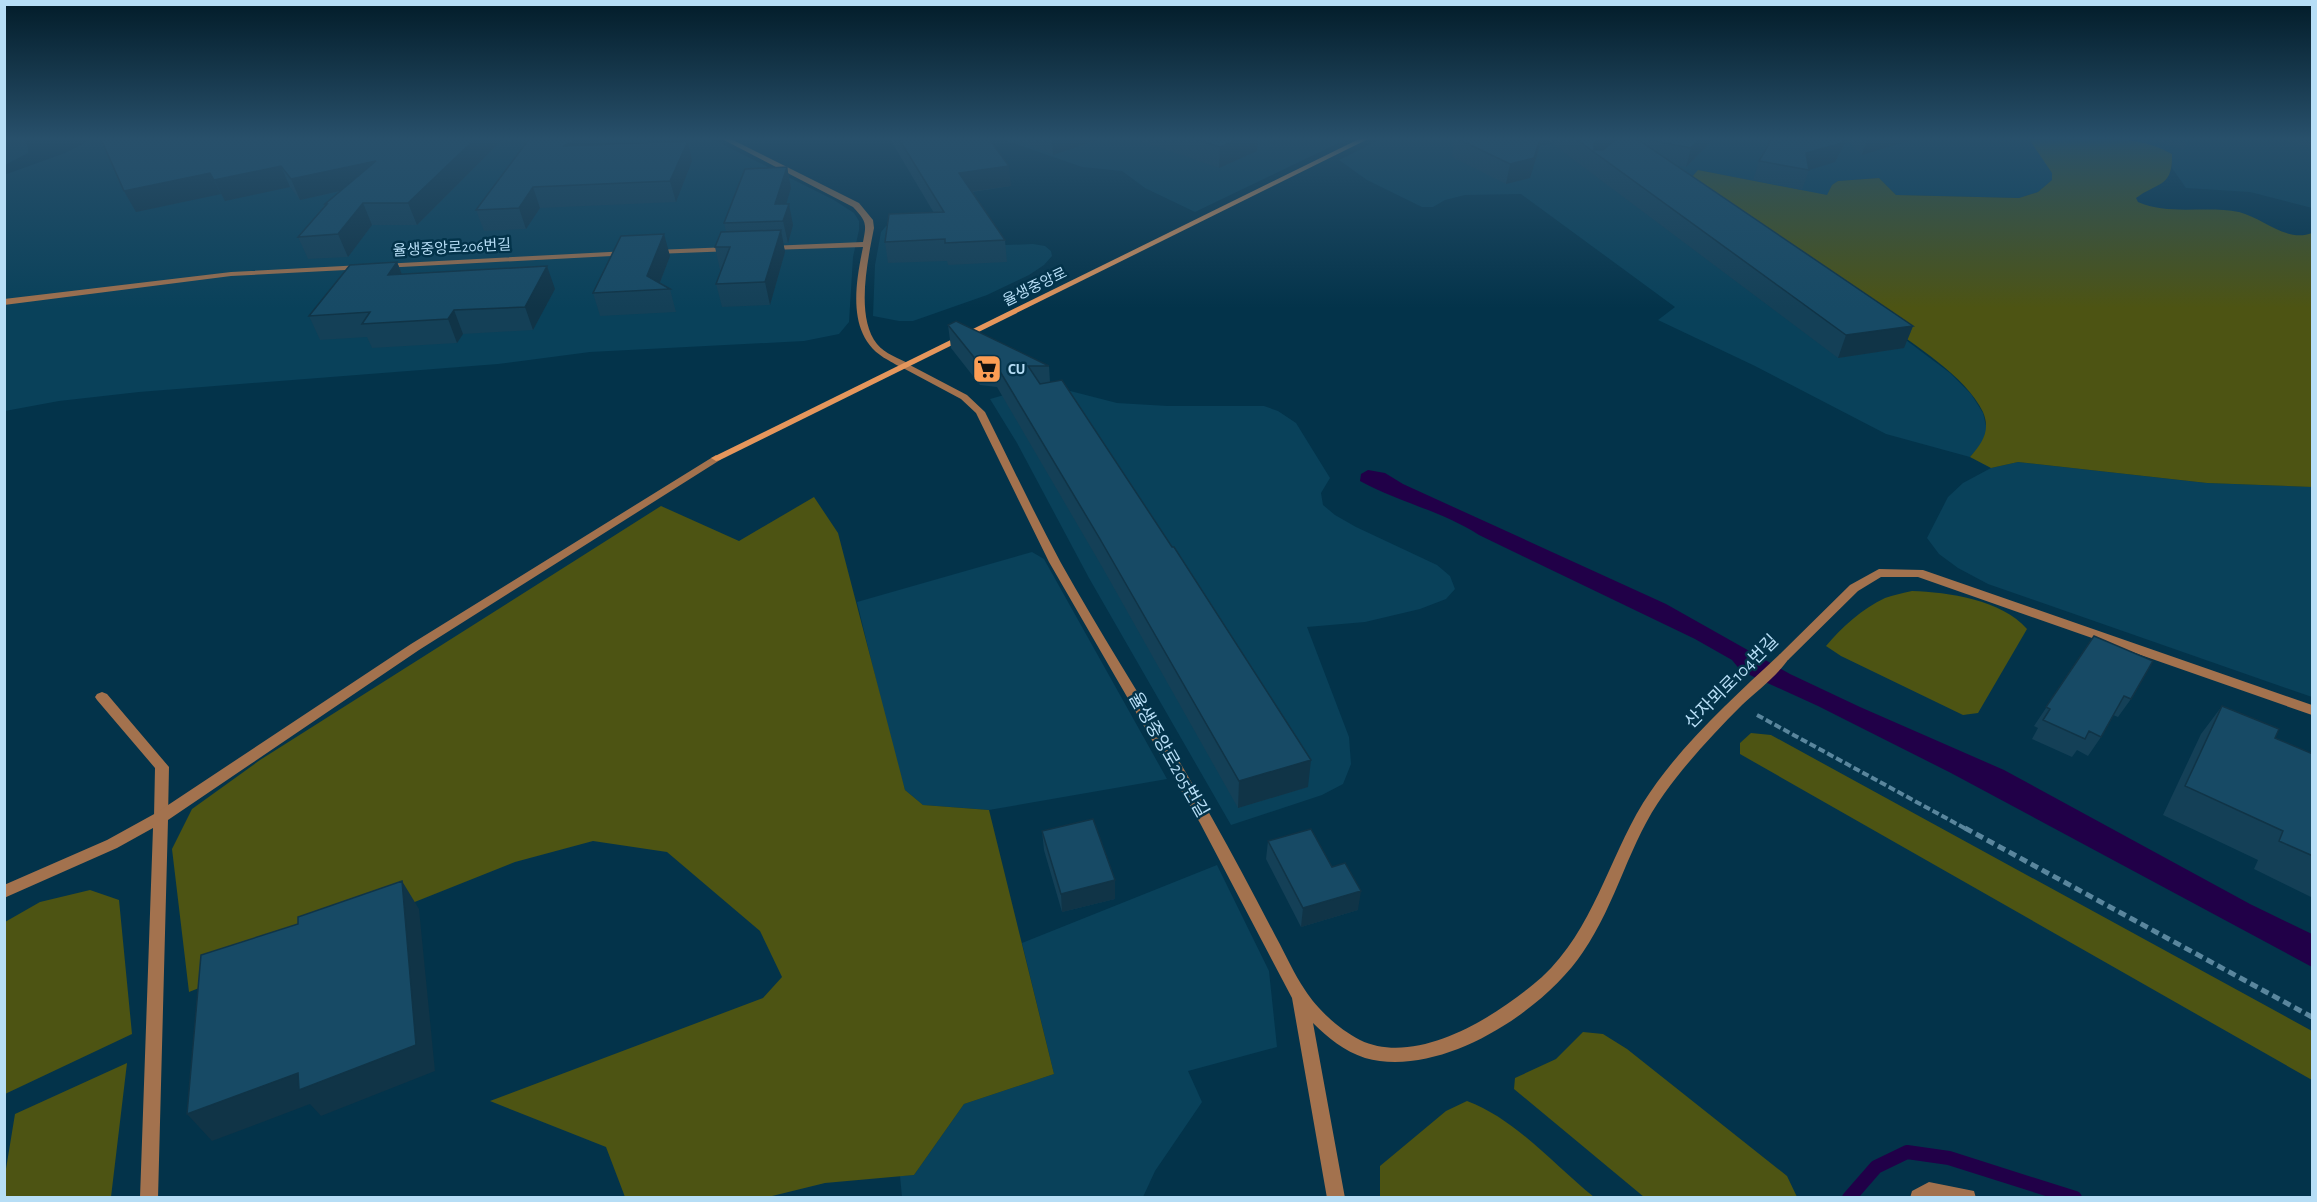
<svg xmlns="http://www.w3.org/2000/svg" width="2317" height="1202" viewBox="0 0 2317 1202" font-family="'Alegreya Sans','Noto Sans KR',sans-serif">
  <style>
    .built { fill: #09415a }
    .green { fill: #4d5413 }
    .water { fill: #210048 }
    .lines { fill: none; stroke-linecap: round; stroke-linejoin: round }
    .stream { stroke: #210048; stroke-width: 14 }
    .path-far1 { stroke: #5a869d; stroke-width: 4; stroke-dasharray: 7 3; stroke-linecap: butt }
    .path { stroke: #5a869d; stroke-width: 5; stroke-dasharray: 8 4.5; stroke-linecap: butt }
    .lane { fill: #a3724e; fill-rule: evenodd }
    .street { fill: #a3724e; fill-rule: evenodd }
    .secondary { fill: #e5965c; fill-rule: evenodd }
    .wall { fill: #144057 }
    .shaded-wall { fill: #103447 }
    .building { fill: #174a65; stroke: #103447; stroke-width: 1.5 }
    .labels { text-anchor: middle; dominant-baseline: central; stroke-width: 5; stroke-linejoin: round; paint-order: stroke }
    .far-street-label { font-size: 15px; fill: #b7def6; stroke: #03334a }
    .far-poi-label { font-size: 15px; font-weight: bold; fill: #b7def6; stroke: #03334a; text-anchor: start }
    .street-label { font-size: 18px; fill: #b7def6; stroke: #03334a }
  </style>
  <rect width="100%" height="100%" fill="#03334a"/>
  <!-- built -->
  <path class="built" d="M 5,139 L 25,139 L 28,147 L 28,153 L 5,165 Z
    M 93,139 L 712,139 L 834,200 L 854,213 L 859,221 L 859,230 L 853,257 L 849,322 L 839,334 L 804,341 L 590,352 L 498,364 L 139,392 L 59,401 L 5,411 L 4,175 L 65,153 Z
    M 1002,139 L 1347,139 L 1195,212 L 1145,188 L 1122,171 L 1082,167 Z
    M 1381,139 L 1503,139 L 1532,146 L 1553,144 L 1563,139 L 2029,139 L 2053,173 L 2052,180 L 2038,192 L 2019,198 L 1896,195 L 1879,178 L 1838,181 L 1832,185 L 1827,196 L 1698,170 L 1819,275 L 1950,373 L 1971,394 L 1983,413 L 1987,430 L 1983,443 L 1970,457 L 1886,434 L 1755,366 L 1658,320 L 1675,307 L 1521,194 L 1465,195 L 1445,200 L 1433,207 L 1422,207 L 1367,180 L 1339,160 Z
    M 2131,139 L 2312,139 L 2312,208 L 2250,192 L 2186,188 L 2172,168 L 2172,153 Z
    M 893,225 L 981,246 L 1033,244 L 1045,246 L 1051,251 L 1052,256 L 1044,265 L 1029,275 L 987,295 L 913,321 L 899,321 L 873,316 L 875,265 L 881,232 L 886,226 Z
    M 1043,384 L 1117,403 L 1168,406 L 1264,406 L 1278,411 L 1296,423 L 1330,478 L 1321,493 L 1323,505 L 1335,515 L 1356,527 L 1437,565 L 1450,576 L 1455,589 L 1446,599 L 1420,609 L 1365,622 L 1307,627 L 1349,737 L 1351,764 L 1343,784 L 1322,795 L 1231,825 L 1089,578 L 1017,443 L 990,399 Z
    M 2018,462 L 2207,483 L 2312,487 L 2312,697 L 1988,584 L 1958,568 L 1939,554 L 1927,538 L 1948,497 L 1963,483 L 1991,468 Z
    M 1032,552 L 1044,559 L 1167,779 L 989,810 L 923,805 L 905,790 L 892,746 L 857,602 Z
    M 1217,865 L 1269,971 L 1277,1047 L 1188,1071 L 1202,1102 L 1155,1171 L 1143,1197 L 902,1197 L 900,1176 L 914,1175 L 964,1104 L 1054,1074 L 1022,943 Z"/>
  <!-- green -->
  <path class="green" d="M 2029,139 C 2073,139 2133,131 2172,154 C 2173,188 2157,182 2136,198 L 2138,202 C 2170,216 2206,205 2239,212 C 2263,218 2287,243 2312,233 L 2312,487 L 2207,483 L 2018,462 L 1991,468 L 1970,457 C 1982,443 1991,431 1983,412 C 1966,376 1913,344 1881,321 C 1817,274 1752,229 1686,184 L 1698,170 L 1827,195 L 1832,185 L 1838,181 L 1879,178 L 1896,195 L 2019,198 L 2038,192 L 2052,180 L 2052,173 Z
    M 814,497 L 838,533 L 905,790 L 923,805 L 989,810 L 1054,1074 L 964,1104 L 914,1175 L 825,1183 L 768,1197 L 625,1197 L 606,1147 L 490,1101 L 763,998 L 782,977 L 760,931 L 667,852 L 593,841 L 515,862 L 189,992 L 172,849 L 192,809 L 260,760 L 661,506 L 739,541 Z
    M 1912,591 C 1948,592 2002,600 2027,629 L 1978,713 L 1963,715 L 1841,656 L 1826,646 C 1841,628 1863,608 1885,598 C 1893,595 1903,593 1912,591 Z
    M 1751,733 L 1771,735 L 2312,1031 L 2312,1080 L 1740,754 L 1740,743 Z
    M 90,890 L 119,900 L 132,1034 L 5,1094 L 5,922 L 40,902 Z
    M 1583,1032 L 1603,1034 L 1627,1049 L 1787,1176 L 1797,1197 L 1644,1197 L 1514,1089 L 1515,1078 L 1556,1059 Z
    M 127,1063 L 111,1197 L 5,1197 L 5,1175 L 15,1114 Z
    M 1467,1101 C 1517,1120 1553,1164 1594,1197 L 1380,1197 L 1380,1166 L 1446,1111 Z"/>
  <!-- water -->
  <path class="water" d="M 1368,470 L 1385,473 L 1403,484 L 1666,604 L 1790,674 L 1860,707 L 2004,770 L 2250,904 L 2312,934 L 2312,967 L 1951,773 L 1818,706 L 1741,671 L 1732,660 L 1695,639 L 1479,535 C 1442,511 1398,502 1360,481 L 1361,474 Z"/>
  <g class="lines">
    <!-- stream -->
    <path class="stream" d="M 1849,1198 L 1876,1167 L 1907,1152 L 1949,1158 L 2075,1198"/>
    <!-- path-far1 -->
    <path class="path-far1" d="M 1757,715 L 1968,830"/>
    <!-- path -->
    <path class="path" d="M 1965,828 L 2312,1017"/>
    <!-- lane -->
    <path class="lane" d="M 906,363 L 967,395 L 985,412 C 1010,462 1034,513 1061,563 C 1109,649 1164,732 1212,818 C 1234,857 1255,897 1276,937 C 1286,955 1294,974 1305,990 C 1317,1009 1340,1030 1360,1040 C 1418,1068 1500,1014 1542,977 C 1593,930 1608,860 1643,803 C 1679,746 1731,700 1780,654 L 1788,654 L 1790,657 C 1778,675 1758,690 1742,705 C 1714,733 1687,762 1664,794 C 1629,842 1617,903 1583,952 C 1543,1012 1440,1079 1365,1058 C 1344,1051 1328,1038 1313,1023 L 1345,1198 L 1327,1198 L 1292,998 L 1200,823 L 1049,562 L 976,413 L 961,399 L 903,368 L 901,366 Z
      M 102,692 L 107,694 L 169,767 L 168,817 L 166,821 L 161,823 L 156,821 L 154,817 L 155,768 L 97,700 L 95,697 L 97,694 Z
      M 1929,1182 L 1974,1191 L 1976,1198 L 1910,1198 L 1912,1191 Z"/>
    <!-- street -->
    <path class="street" d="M 722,139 L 731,139 L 859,203 L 873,220 L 874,228 C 868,259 855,317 877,344 C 885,354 899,358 909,364 L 909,368 C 902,369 895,364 888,360 C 846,338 855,286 863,247 L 769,250 L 765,248 L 769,246 L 863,242 C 867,223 866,221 853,207 Z
      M 730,247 L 733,247 L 733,251 L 655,254 L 651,252 L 655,250 Z
      M 628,251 L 632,253 L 631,255 L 382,268 L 378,266 L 382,264 Z
      M 362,265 L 366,267 L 365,269 L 231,276 L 4,305 L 4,299 L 231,272 Z
      M 716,455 L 721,458 L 720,460 L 419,650 L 168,820 L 158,1198 L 140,1198 L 153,828 L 117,848 L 4,898 L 4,885 L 107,840 L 156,813 L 411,644 Z
      M 1879,569 L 1923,570 L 2312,705 L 2312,715 L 1918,577 L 1881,577 L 1858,591 L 1788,660 L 1780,660 L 1778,657 L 1780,654 L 1850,585 Z"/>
    <!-- secondary -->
    <path class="secondary" d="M 1359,139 L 1368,139 L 720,460 L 716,461 L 711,458 Z"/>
  </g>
  <!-- wall -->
  <path class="wall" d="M 101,139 L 502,139 L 502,140 L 417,225 L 372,225 L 348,257 L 308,259 L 298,237 L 325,205 L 325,204 L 339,192 L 300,200 L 290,187 L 225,201 L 221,194 L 136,212 L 124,191 Z
    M 529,139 L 599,139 L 601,145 L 692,161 L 676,202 L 540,208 L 526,229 L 484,231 L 476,210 Z
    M 890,139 L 989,139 L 1011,186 L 972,192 L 1005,240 L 1007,262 L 948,265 L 947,261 L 888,263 L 885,242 L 934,213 Z
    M 1015,139 L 1097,139 L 1097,140 L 1053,155 Z
    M 1135,139 L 1258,139 L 1257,151 L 1219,168 Z
    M 1454,139 L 1542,139 L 1530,178 L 1506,184 L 1452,157 Z
    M 1546,139 L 1714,139 L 1686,167 L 1676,165 L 1913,326 L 1904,348 L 1838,358 Z
    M 1771,139 L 1915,139 L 1862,155 L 1847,140 L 1835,162 L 1809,170 L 1802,190 L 1753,180 L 1759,161 L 1772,140 Z
    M 2149,139 L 2189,139 L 2184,150 Z
    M 2280,139 L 2313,139 L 2313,149 Z
    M 787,167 L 791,188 L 786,204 L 793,225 L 788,243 L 783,243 L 785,252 L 770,305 L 722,307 L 716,284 L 721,270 L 720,270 L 715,247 L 726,232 L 724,223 Z
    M 670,256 L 660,283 L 670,289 L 676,312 L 600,316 L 593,293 Z
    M 397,262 L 402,274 L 555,289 L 533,330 L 463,334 L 457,343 L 372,348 L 367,337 L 320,340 L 309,316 Z
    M 948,325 L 1049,366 L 1050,382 L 1308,787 L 1238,808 L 1101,565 L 997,387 L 980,385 L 951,348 Z
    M 2094,636 L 2131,699 L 2118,717 L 2113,715 L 2101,737 L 2088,756 L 2077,750 L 2072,757 L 2032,739 L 2038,728 L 2034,726 Z
    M 2222,706 L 2275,738 L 2313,754 L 2313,898 L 2254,869 L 2258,860 L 2163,815 L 2201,734 Z
    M 1042,831 L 1115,899 L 1062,912 L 1044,850 Z
    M 1268,841 L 1332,867 L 1358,910 L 1301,927 L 1266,859 Z"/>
  <!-- shaded-wall -->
  <path class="shaded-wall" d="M 471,139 L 502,139 L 502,140 L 417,225 L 408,203 Z
    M 579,139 L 599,139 L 602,151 L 563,146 Z
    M 1052,139 L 1097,139 L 1097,140 L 1053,155 Z
    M 1238,139 L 1258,139 L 1257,151 L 1219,168 L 1220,147 Z
    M 1540,139 L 1542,139 L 1530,178 L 1506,184 L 1510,164 Z
    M 1599,139 L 1622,139 L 1599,156 L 1592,151 L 1594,143 Z
    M 1700,139 L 1714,139 L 1686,167 L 1691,148 Z
    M 1844,139 L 1847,139 L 1835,162 L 1809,170 L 1806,153 Z
    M 1867,139 L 1915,139 L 1862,155 Z
    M 688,141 L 692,161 L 676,202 L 670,181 Z
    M 376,161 L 384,181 L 300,200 L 291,179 Z
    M 281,166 L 290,187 L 225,201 L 214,180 Z
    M 1009,166 L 1011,186 L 961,193 L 959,173 Z
    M 787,167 L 791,188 L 781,221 L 775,204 Z
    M 210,173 L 221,194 L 136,212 L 124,191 Z
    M 533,187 L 540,208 L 526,229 L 519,208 Z
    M 363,203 L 372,225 L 348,257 L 338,234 Z
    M 789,204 L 793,225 L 788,243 L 783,221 Z
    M 781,230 L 785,252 L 770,305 L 765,282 Z
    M 664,234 L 670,256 L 657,290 L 647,276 Z
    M 397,262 L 406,285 L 388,275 Z
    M 547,266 L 555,289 L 533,330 L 525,307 Z
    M 454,310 L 463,334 L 457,343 L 448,319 Z
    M 1913,326 L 1904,348 L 1838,358 L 1846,335 Z
    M 1311,760 L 1308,787 L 1238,808 L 1239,781 Z
    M 1115,880 L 1115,899 L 1062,912 L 1061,894 Z
    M 402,881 L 419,909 L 435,1071 L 321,1116 L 310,1104 L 212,1141 L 187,1114 Z
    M 1361,891 L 1358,910 L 1301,927 L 1303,908 Z"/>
  <!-- building -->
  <path class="building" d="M 101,139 L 475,139 L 408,203 L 363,203 L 338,234 L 298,237 L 327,204 L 325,204 L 376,161 L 291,179 L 281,166 L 214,180 L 210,173 L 124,191 Z
    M 529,139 L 579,139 L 563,146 L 688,141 L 670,181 L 533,187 L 519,208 L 476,210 Z
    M 899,139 L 989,139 L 1009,166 L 959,173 L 1005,240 L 945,243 L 945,239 L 885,242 L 889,214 L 944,212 Z
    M 1195,139 L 1238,139 L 1220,147 Z
    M 1458,139 L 1540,139 L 1534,158 L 1510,164 Z
    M 1576,139 L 1599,139 L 1594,143 L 1594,150 L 1603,150 L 1617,139 L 1637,139 L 1913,326 L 1846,335 Z
    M 1645,139 L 1700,139 L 1691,148 Z
    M 1772,139 L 1844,139 L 1842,143 L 1806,153 L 1809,170 L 1759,161 Z
    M 787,167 L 775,204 L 789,204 L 783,221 L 724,223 L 745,169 Z
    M 781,230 L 765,282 L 716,284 L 730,247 L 715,247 L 721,232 Z
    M 664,234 L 647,276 L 670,289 L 593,293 L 621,236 Z
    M 397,262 L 388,275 L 547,266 L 525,307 L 454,310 L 448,319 L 362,324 L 370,312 L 309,316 L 350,265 Z
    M 956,321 L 1049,366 L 1028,366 L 1040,384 L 1062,380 L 1172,547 L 1174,547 L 1311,760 L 1239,781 L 1100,539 L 995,363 L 977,361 L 948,325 Z
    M 2094,636 L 2153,661 L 2131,699 L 2124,696 L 2101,737 L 2089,731 L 2085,739 L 2043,720 L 2050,709 L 2046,707 Z
    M 2222,706 L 2279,729 L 2275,738 L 2313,754 L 2313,856 L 2279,841 L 2283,831 L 2185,786 Z
    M 1093,819 L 1115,880 L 1061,894 L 1042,831 Z
    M 1311,829 L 1332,867 L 1345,863 L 1361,891 L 1303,908 L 1268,841 Z
    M 402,881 L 416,1045 L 299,1090 L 298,1073 L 187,1114 L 201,955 L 298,924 L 298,917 Z"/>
  <!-- sky -->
  <linearGradient id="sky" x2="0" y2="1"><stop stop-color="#021c29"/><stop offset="0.45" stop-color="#28506b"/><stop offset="1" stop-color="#28506b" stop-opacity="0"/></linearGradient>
  <rect width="2317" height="308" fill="url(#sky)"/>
  <!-- icons -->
  <defs>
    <g id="supermarket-square" transform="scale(1.5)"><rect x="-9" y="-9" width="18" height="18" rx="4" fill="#fc9d54" stroke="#03334a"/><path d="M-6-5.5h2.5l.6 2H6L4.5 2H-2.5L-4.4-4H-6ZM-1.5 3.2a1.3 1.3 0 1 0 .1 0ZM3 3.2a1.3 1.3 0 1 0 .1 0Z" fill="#111"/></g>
  </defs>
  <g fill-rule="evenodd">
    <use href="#supermarket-square" x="987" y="369"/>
  </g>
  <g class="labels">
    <!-- far-street labels -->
    <g class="far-street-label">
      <text transform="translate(452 248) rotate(-3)">율생중앙로206번길</text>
      <text transform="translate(1035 287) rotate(-26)">율생중앙로</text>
    </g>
    <!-- far-poi labels -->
    <g class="far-poi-label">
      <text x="1008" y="369">CU</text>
    </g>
    <!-- street labels -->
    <g class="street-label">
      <text transform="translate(1732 682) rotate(-45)">산자뫼로104번길</text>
      <text transform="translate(1168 755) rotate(60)">율생중앙로205번길</text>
    </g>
  </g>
  <!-- border -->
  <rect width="2317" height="1202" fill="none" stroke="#b7def6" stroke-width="12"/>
</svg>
